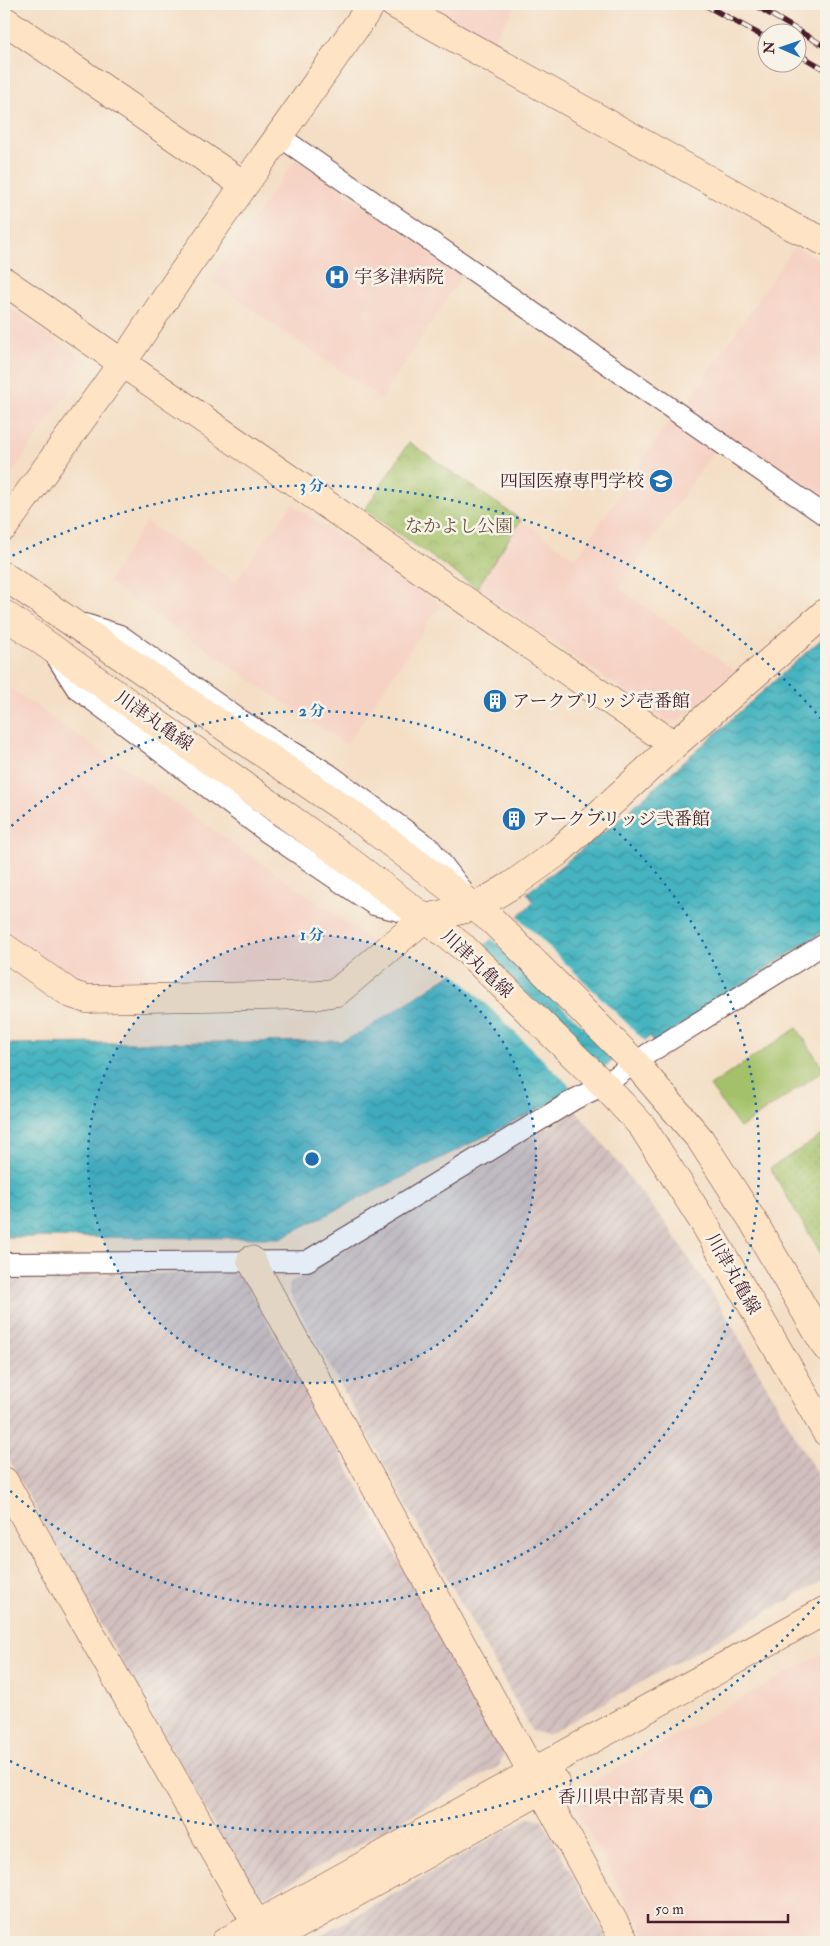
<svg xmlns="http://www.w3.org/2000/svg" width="830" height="1946" viewBox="0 0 830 1946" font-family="'IM FELL Double Pica','Noto Serif JP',serif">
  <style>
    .built { fill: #f6d2c4 }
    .industrial { fill: url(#industrial-furrows) }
    .grass { fill: url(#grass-dots); stroke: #76704a }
    .park { fill: url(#park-crowns); stroke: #76704a }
    .garden { fill: #a3c168; stroke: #76704a }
    .water { fill: url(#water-waves); stroke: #486a76 }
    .pier { fill: #f4dec5 }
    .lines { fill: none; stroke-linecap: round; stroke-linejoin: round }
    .street-casing { stroke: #643c42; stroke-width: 22 }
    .secondary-casing { stroke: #643c42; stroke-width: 29 }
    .street { stroke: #fff; stroke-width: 20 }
    .secondary { stroke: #fee4c5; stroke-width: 28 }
    .rail-casing { stroke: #4a1f2b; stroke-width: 5.5 }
    .rail { stroke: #f7f3e8; stroke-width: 4; stroke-dasharray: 11; stroke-linecap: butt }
    .ring { fill: none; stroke: #1f6fb2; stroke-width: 2.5; stroke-dasharray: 2.5 5 }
    .labels { text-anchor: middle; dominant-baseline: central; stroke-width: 5; stroke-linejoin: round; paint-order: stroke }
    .poi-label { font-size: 18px; fill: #4a1f2b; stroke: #f7f3e8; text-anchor: start }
    .park-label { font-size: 18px; fill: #65503d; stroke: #f7f3e8 }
    .street-label { font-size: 18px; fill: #4a1f2b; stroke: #f7f3e8 }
    .centre { fill: #1f6fb2; stroke: #f7f3e8; stroke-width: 2.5 }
    .ring-label { font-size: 15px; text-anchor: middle; font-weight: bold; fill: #1f6fb2; stroke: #f7f3e8; stroke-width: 5; stroke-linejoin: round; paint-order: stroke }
  </style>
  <defs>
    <pattern id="industrial-furrows" width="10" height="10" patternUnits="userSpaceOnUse" patternTransform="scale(1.25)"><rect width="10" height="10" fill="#d1bfbe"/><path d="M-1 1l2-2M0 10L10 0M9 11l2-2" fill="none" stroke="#b5a4a3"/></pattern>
    <pattern id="grass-dots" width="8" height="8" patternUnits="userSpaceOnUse" patternTransform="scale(1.25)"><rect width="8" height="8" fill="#a3c168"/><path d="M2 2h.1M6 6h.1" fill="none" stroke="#8ea55a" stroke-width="1.8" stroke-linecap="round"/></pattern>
    <pattern id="park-crowns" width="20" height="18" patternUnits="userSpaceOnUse" patternTransform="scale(1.25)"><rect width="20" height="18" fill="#a3c168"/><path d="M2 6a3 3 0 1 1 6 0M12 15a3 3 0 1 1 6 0" fill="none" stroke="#8ea55a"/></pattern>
    <pattern id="water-waves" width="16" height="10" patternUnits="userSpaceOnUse" patternTransform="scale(1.25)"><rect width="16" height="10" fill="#45b4c0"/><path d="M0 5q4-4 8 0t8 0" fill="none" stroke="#3c929c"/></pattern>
  </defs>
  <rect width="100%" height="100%" fill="#f7f3e8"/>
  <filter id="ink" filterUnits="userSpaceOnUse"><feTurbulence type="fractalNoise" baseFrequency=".02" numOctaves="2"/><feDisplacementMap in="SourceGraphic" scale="10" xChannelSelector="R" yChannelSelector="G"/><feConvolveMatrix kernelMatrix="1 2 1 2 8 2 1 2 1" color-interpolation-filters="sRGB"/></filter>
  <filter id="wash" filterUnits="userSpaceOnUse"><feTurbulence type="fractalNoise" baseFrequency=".0096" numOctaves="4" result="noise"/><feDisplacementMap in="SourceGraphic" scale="20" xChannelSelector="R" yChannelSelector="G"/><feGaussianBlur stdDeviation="1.12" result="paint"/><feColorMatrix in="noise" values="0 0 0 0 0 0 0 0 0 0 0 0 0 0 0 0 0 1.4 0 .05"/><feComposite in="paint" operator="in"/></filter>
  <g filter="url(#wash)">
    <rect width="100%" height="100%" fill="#f4dec5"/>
    <!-- built -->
    <path class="built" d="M 414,4 L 517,4 L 489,48 Z
      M 296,159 L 463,274 L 381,399 L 210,280 Z
      M 794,247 L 826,262 L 826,502 L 724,431 L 712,454 L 619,588 L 735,671 L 679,721 L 667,721 L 477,588 L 521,520 L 576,559 L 670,419 L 687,404 Z
      M 4,305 L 79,356 L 81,373 L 4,485 Z
      M 292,504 L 440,605 L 346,745 L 108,582 L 146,522 L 235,581 Z
      M 4,684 L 371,940 L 372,953 L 340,981 L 87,986 L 66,975 L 4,932 Z
      M 826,1651 L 826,1942 L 649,1942 L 574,1805 L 580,1789 Z"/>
    <!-- industrial -->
    <path class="industrial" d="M 576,1110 L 667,1225 L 722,1308 L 826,1490 L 826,1579 L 547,1735 L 532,1731 L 289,1292 L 290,1283 Z
      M 237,1273 L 244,1279 L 504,1752 L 499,1766 L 266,1896 L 251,1891 L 4,1452 L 4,1275 Z
      M 529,1817 L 542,1820 L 609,1942 L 310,1942 Z"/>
    <!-- grass -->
    <path class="grass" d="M 826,1133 L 826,1262 L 770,1168 Z"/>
    <!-- park -->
    <path class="park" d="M 409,442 L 521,520 L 477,588 L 365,510 Z"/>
    <!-- garden -->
    <path class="garden" d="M 797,1028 L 824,1070 L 740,1128 L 710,1086 Z"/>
    <!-- water -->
    <path class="water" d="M 826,635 L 826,930 L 654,1043 L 651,1036 L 571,1088 L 574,1092 L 280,1238 L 4,1237 L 4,1044 L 341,1041 L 359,1034 L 453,973 L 534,902 L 527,893 L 614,824 Z"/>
    <!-- pier -->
    <path class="pier" d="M 516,915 L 646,1042 L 618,1060 L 490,937 Z
      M 476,950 L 601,1072 L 575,1089 L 575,1091 L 452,971 Z"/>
  </g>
  <g filter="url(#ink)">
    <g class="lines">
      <!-- street casing -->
      <g class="street-casing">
        <path id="street" d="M 279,136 L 826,516
          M 85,624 L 120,635 L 239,719 L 329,774 L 430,848 L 461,888
          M 55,655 L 76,688 L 268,833 L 374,905 L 416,915
          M 4,1263 L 307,1261 L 575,1099 L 604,1085 L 649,1053 L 826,943"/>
      </g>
      <!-- secondary casing -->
      <g class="secondary-casing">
        <path id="secondary" d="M 394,4 L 793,227 L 826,242
          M 4,20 L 244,185
          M 4,281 L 674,745
          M 4,527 L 123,362 L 181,275 L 372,4
          M 4,576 L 362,821 L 493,921 L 635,1063 L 700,1139 L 753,1221 L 826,1347
          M 4,614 L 336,851 L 464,948 L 604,1085 L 642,1126 L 704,1223 L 826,1432
          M 4,947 L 71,994 L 86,999 L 319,995 L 337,992 L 425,918 L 475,907 L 512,885 L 558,852 L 674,745 L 826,612
          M 251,1260 L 625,1942
          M 4,1481 L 266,1941
          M 225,1942 L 826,1610
          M 267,1942 L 556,1782"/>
      </g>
      <!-- street -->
      <use href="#street" class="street"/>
      <!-- secondary -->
      <use href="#secondary" class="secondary"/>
      <!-- rail casing -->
      <g class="rail-casing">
        <path id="rail" d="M 703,4 L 768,39
          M 753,4 L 826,47
          M 798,54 L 826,70"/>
      </g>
      <!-- rail -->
      <use href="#rail" class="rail"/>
    </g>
  </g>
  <!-- distance rings -->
  <circle cx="312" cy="1159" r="224" fill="#1f6fb2" fill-opacity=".12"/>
  <g class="ring">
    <circle cx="312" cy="1159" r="224"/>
    <path d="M6 831A448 448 0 1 1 6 1487"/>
    <path d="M824 1596A673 673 0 0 1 6 1759M6 559A673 673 0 0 1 824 722"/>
  </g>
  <!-- icons -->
  <defs>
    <g id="hospital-disc" transform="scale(1.25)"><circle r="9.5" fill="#1f6fb2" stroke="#f7f3e8"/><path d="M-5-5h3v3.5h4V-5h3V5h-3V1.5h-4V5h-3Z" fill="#fff"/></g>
    <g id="university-disc" transform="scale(1.25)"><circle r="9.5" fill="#1f6fb2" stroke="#f7f3e8"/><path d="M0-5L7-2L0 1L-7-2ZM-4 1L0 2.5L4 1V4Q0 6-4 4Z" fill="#fff"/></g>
    <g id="building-disc" transform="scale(1.25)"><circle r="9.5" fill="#1f6fb2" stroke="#f7f3e8"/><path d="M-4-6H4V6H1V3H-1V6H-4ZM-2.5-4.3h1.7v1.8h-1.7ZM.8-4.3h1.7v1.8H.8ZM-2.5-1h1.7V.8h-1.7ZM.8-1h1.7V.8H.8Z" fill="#fff"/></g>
    <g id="shop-disc" transform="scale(1.25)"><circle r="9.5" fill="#1f6fb2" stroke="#f7f3e8"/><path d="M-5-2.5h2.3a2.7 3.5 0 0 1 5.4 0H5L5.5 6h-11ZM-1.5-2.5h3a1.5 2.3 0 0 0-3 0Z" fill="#fff"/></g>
  </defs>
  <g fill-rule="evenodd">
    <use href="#hospital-disc" x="337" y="277"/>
    <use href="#university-disc" x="661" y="481"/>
    <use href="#building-disc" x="495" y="701"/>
    <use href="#building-disc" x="514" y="819"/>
    <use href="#shop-disc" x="701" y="1797"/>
  </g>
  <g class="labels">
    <!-- poi labels -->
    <g class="poi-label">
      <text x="354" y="277">宇多津病院</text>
      <text x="644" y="481" text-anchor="end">四国医療専門学校</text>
      <text x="512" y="701">アークブリッジ壱番館</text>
      <text x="532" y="819">アークブリッジ弐番館</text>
      <text x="684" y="1797" text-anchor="end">香川県中部青果</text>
    </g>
    <!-- park labels -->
    <g class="park-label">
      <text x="459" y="526">なかよし公園</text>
    </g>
    <!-- street labels -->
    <g class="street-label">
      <text transform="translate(154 721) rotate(35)">川津丸亀線</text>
      <text transform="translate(477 964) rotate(43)">川津丸亀線</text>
      <text transform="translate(733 1274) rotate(60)">川津丸亀線</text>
    </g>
  </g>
  <circle cx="312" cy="1159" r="8" class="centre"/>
  <g class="ring-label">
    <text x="312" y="491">3 分</text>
    <text x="312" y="716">2 分</text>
    <text x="312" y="940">1 分</text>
  </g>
  <!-- margin -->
  <rect width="830" height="1946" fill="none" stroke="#f7f3e8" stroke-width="20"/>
  <!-- north arrow -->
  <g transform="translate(782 48) rotate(272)"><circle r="24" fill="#f7f3e8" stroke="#b29e9c"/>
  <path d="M0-4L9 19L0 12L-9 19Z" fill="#1f6fb2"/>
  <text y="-8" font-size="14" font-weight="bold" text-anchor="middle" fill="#4a1f2b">N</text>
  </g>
  <!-- scale -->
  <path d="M648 1914v8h140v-8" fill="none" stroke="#4a1f2b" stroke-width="2.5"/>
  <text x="655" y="1914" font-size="15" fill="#4a1f2b" stroke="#f7f3e8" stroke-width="4" paint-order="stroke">50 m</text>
</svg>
